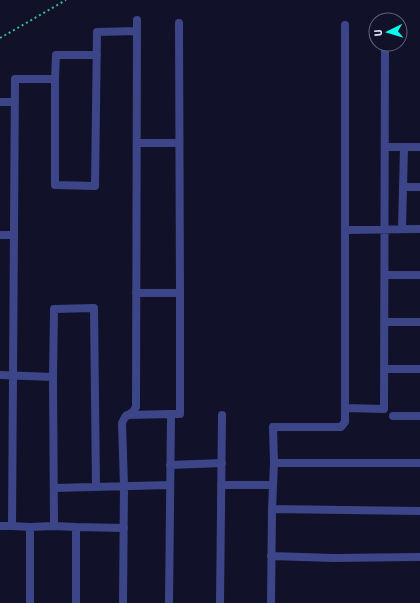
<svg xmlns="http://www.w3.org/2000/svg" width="420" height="603" viewBox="0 0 420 603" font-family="'Asap Condensed',sans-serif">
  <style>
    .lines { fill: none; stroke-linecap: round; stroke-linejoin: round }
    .path { stroke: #31bc9d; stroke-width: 2; stroke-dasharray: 2 3; stroke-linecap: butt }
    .street { stroke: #3c4588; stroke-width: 8 }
  </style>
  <rect width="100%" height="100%" fill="#11112a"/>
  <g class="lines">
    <!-- path -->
    <path class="path" d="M 0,38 L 66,0"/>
    <!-- street -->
    <path class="street" d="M 97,55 L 56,55 L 55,79 L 55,185 L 95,186 L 97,32 L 137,31
      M 0,102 L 14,102
      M 137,143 L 179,143
      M 385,147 L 420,147
      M 403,187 L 420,187
      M 402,229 L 404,147
      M 345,230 L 420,229
      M 0,235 L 14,235
      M 385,275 L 420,275
      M 136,293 L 180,293
      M 385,322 L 420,322
      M 384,369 L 420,369
      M 0,375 L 53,377
      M 345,408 L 384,409 L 385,44
      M 171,414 L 180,414 L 180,293 L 179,23
      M 127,415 L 171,414 L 169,603
      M 393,416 L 420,416
      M 274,463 L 420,463
      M 170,465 L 222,463
      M 221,485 L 272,485
      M 54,488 L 170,485
      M 272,509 L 420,511
      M 0,526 L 12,526 L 15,79 L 55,79
      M 12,526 L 30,527 L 54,526 L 76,527 L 124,528
      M 54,526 L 53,377 L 54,309 L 94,308 L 96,487
      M 76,527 L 76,603
      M 271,556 L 333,558 L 420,557
      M 30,603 L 30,527
      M 123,603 L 124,486 L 122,423 L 125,417 L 133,412 L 136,407 L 137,20
      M 220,603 L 222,415
      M 271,603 L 272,509 L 274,463 L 273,427 L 341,427 L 345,422 L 345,25"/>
  </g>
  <!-- north arrow -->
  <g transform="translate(388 32) rotate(265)"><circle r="19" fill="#11112a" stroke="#61627f"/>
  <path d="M0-3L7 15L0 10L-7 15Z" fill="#07feef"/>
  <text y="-6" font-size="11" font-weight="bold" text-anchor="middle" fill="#dadbff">U</text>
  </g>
</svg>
